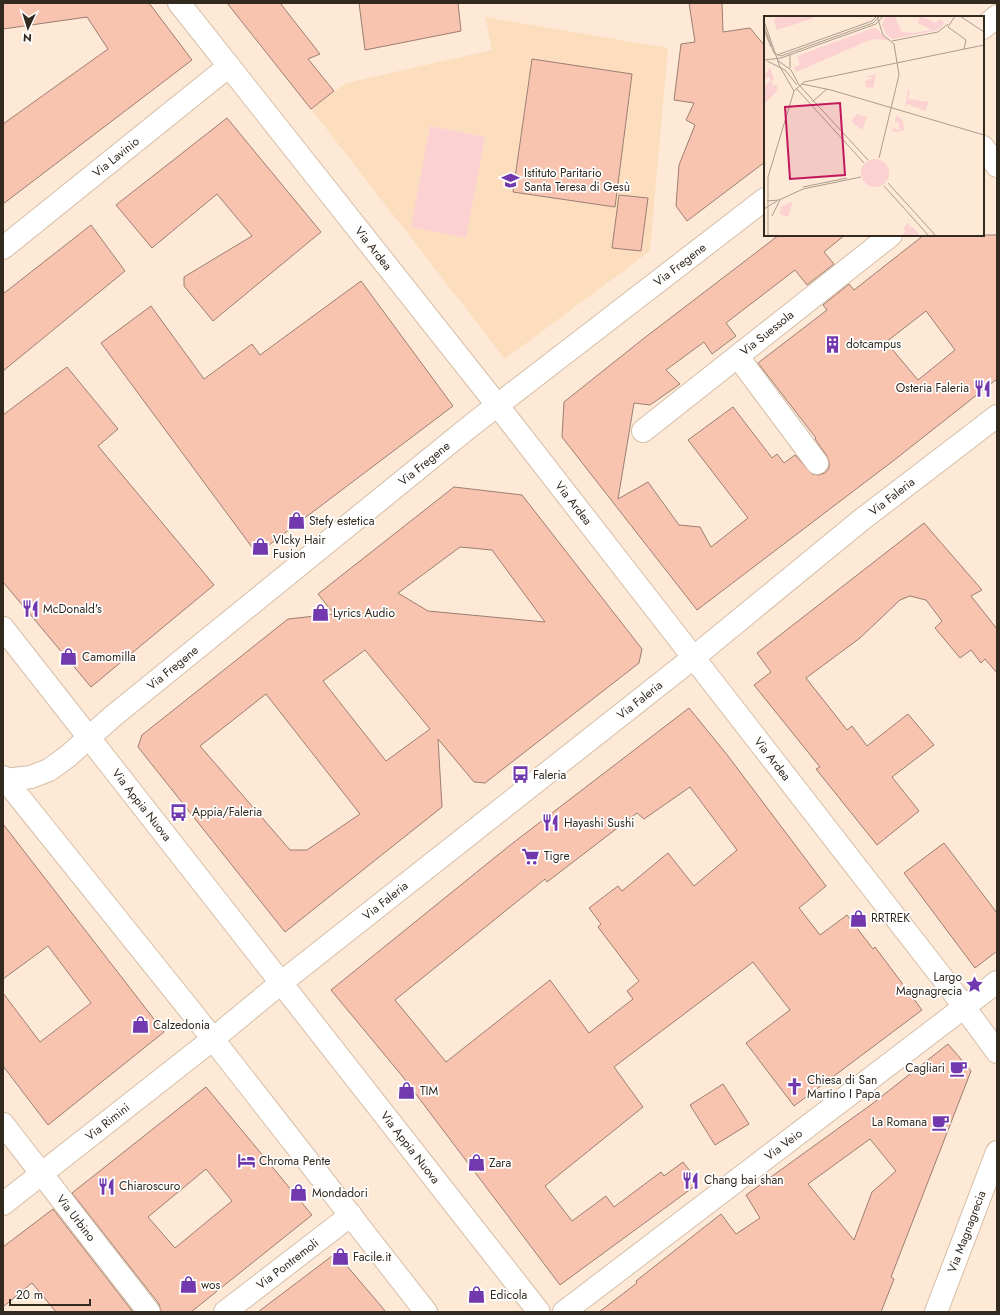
<svg xmlns="http://www.w3.org/2000/svg" width="1000" height="1315" font-family="Jost,sans-serif">
  <rect width="100%" height="100%" fill="#fde9d6"/>
  <!-- built -->
  <path fill="#fcdebf" d="M485,17L668,48L650,251L505,359L311,109L346,83L492,50Z"/>
  <!-- green -->
  <path fill="#fbd1d1" d="M430,126L485,137L466,238L411,227Z"/>
  <!-- building -->
  <path fill="#f8c4af" stroke="#9c7e72" fill-rule="evenodd" d="M3,3H149L192,60L3,204V124L108,49L87,17L3,29Z
    M227,3H280L320,54L308,59L334,91L311,109Z
    M359,3H458L461,31L365,50Z
    M689,3H722L723,32L750,28L765,46V162L687,221L676,206L679,165L695,125L686,120L694,103L674,100L681,44L695,42Z
    M532,59L632,74L615,207L513,192Z
    M227,118L321,232L213,321L184,286V277L252,236L217,194L152,248L116,205Z
    M619,195L648,198L641,251L612,248Z
    M91,225L125,271L3,371V294Z
    M779,235H845L824,252L834,264L807,285L795,270L726,323L736,336L712,354L704,342L666,370L680,384L650,405L634,403L618,499L648,482L679,525L700,527L711,547L748,518L688,440L733,407L772,458L777,454L784,463L795,455L812,474L819,475L825,473L829,468V462L827,456L815,439L816,438L758,363L827,310L823,305L849,284L854,290L924,235H997V379L893,461L697,610L562,437L564,402L643,339ZM926,311L955,350L918,380L886,342Z
    M361,281L453,406L257,554L101,343L151,306L204,379L252,344L260,355Z
    M67,367L118,429L98,446L214,585L91,687L3,582V415Z
    M454,487L522,495L642,649L639,663L485,783L474,782L438,739L442,807L285,932L138,747L142,735L288,619L334,614L318,594ZM460,547L492,550L545,622L428,611L398,593ZM365,650L430,729L386,761L323,681ZM266,694L360,814L307,850H290L200,746Z
    M924,523L982,590L971,596L997,629V673L985,659L981,663L971,650L960,658L935,628L942,621L926,600L910,596L900,600L860,638L806,678L847,730L852,726L867,746L908,714L934,745L892,777L919,811L877,845L816,769L820,767L754,685L771,672L757,653Z
    M689,708L728,756L826,886L799,908L820,935L847,915L873,949L875,947L922,1010L794,1106L746,1043L790,1010L753,962L614,1067L643,1107L545,1186L572,1221L606,1196L614,1207L661,1172L664,1176L683,1162L699,1183L560,1285L403,1077L331,990L509,846ZM690,787L737,850L694,886L668,853L622,891L618,886L589,908L601,924L598,927L639,981L627,991L633,999L589,1033L550,980L446,1062L395,1000L545,879L547,882L637,813L644,819Z
    M3,824L164,1032L48,1125L3,1066V993L40,1042L91,1003L48,946L3,979Z
    M944,843L997,913V951L975,968L904,873Z
    M948,1044L971,1071L891,1277L894,1279L881,1312H599L637,1283L636,1281L721,1214L736,1234L760,1218L746,1195L872,1104ZM870,1139L896,1171L872,1192L854,1240L808,1184Z
    M723,1084L749,1124L715,1145L690,1105Z
    M206,1087L312,1215L191,1312H161L159,1304L72,1193ZM206,1169L232,1201L175,1248L148,1217Z
    M53,1209L133,1312H56L32,1283L3,1307V1247Z
    M336,1253L386,1312H258Z"/>
  <g fill="none" stroke-linecap="round" stroke-linejoin="round">
    <defs>
      <g id="street">
        <path id="s1" d="M179,3L498,406L948,985L997,1052"/>
        <path d="M983,28L997,16"/>
        <path d="M983,147L997,166"/>
        <path id="s2" d="M3,248L229,66"/>
        <path d="M738,357L817,463"/>
        <path id="s3" d="M643,431L891,235"/>
        <path id="s4" d="M5,780L31,777L49,770L67,757L112,717L473,424L765,199"/>
        <path id="s5" d="M3,1124L149,1312"/>
        <path id="s6" d="M3,1204L213,1039"/>
        <path id="s7" d="M225,1312L351,1215"/>
        <path id="s8" d="M564,1312L997,982"/>
      </g>
      <g id="secondary">
        <path id="s9" d="M3,628L539,1312"/>
        <path d="M3,777L194,1015L426,1312"/>
        <path id="s10" d="M213,1039L282,982L693,658L860,521L997,416"/>
      </g>
      <g id="primary">
        <path id="s11" d="M936,1312L997,1152"/>
      </g>
    </defs>
    <!-- street casing -->
    <use href="#street" stroke="#d6bea7" stroke-width="24"/>
    <!-- secondary casing -->
    <use href="#secondary" stroke="#d6bea7" stroke-width="24"/>
    <!-- primary casing -->
    <use href="#primary" stroke="#d6bea7" stroke-width="24"/>
    <!-- street -->
    <use href="#street" stroke="#fff" stroke-width="22"/>
    <!-- secondary -->
    <use href="#secondary" stroke="#fff" stroke-width="22"/>
    <!-- primary -->
    <use href="#primary" stroke="#fff" stroke-width="22"/>
  </g>
  <!-- icons -->
  <defs>
    <symbol id="school-bare" viewBox="-9 -9 18 18"><path d="M0-5L7-2L0 1L-7-2ZM-4 1L0 2.5L4 1V4Q0 6-4 4Z" fill="#7238ae" stroke="#fff" stroke-width="2.5" paint-order="stroke"/></symbol>
    <symbol id="building-bare" viewBox="-9 -9 18 18"><path d="M-4-6H4V6H1V3H-1V6H-4ZM-2.5-4.3h1.7v1.8h-1.7ZM.8-4.3h1.7v1.8H.8ZM-2.5-1h1.7V.8h-1.7ZM.8-1h1.7V.8H.8Z" fill="#7238ae" stroke="#fff" stroke-width="2.5" paint-order="stroke"/></symbol>
    <symbol id="restaurant-bare" viewBox="-9 -9 18 18"><path d="M-5-6h1v4h1v-4h1v4h1v-4h1v5L-1.5 .5V6h-2V.5L-5-1ZM5-6V6H3V1.5H1.5Q1.5-4 5-6Z" fill="#7238ae" stroke="#fff" stroke-width="2.5" paint-order="stroke"/></symbol>
    <symbol id="shop-bare" viewBox="-9 -9 18 18"><path d="M-5-2.5h2.3a2.7 3.5 0 0 1 5.4 0H5L5.5 6h-11ZM-1.5-2.5h3a1.5 2.3 0 0 0-3 0Z" fill="#7238ae" stroke="#fff" stroke-width="2.5" paint-order="stroke"/></symbol>
    <symbol id="bus-bare" viewBox="-9 -9 18 18"><path d="M-5-6H5V4H4V6H2V4H-2V6H-4V4H-5ZM-3.5-4V0h7V-4ZM-3.5 1.2v1.5H-2V1.2ZM2 1.2v1.5H3.5V1.2Z" fill="#7238ae" stroke="#fff" stroke-width="2.5" paint-order="stroke"/></symbol>
    <symbol id="supermarket-bare" viewBox="-9 -9 18 18"><path d="M-6-5.5h2.5l.6 2H6L4.5 2H-2.5L-4.4-4H-6ZM-1.5 3.2a1.3 1.3 0 1 0 .1 0ZM3 3.2a1.3 1.3 0 1 0 .1 0Z" fill="#7238ae" stroke="#fff" stroke-width="2.5" paint-order="stroke"/></symbol>
    <symbol id="sight-bare" viewBox="-9 -9 18 18"><path d="M0-6L1.8-2.2L6-1.7L2.9 1.2L3.7 5.4L0 3.3L-3.7 5.4L-2.9 1.2L-6-1.7L-1.8-2.2Z" fill="#7238ae" stroke="#fff" stroke-width="2.5" paint-order="stroke"/></symbol>
    <symbol id="cafe-bare" viewBox="-9 -9 18 18"><path d="M-5.5-4.5H6V0H3Q3 3.5 0 3.5H-2.5Q-5.5 3.5-5.5 0ZM3-3.2v2h1.7v-2ZM-6 4.5H4V6H-6Z" fill="#7238ae" stroke="#fff" stroke-width="2.5" paint-order="stroke"/></symbol>
    <symbol id="church-bare" viewBox="-9 -9 18 18"><path d="M-1.2-6h2.4v3.5h3.3v2.4h-3.3V6h-2.4V-.1h-3.3v-2.4h3.3Z" fill="#7238ae" stroke="#fff" stroke-width="2.5" paint-order="stroke"/></symbol>
    <symbol id="hotel-bare" viewBox="-9 -9 18 18"><path d="M-6-4.5h1.5V1H6V5H4.5V3h-9V5H-6ZM-4 0a1.8 1.8 0 1 1 3.6 0ZM.5 0V-2.5h3Q6-2.5 6 0Z" fill="#7238ae" stroke="#fff" stroke-width="2.5" paint-order="stroke"/></symbol>
  </defs>
  <g fill-rule="evenodd">
    <use href="#school-bare" x="498" y="168" width="25" height="25"/>
    <use href="#building-bare" x="820" y="332" width="25" height="25"/>
    <use href="#restaurant-bare" x="970" y="376" width="25" height="25"/>
    <use href="#shop-bare" x="284" y="508" width="25" height="25"/>
    <use href="#shop-bare" x="248" y="534" width="25" height="25"/>
    <use href="#restaurant-bare" x="18" y="596" width="25" height="25"/>
    <use href="#shop-bare" x="308" y="600" width="25" height="25"/>
    <use href="#shop-bare" x="56" y="644" width="25" height="25"/>
    <use href="#bus-bare" x="508" y="762" width="25" height="25"/>
    <use href="#bus-bare" x="166" y="800" width="25" height="25"/>
    <use href="#restaurant-bare" x="538" y="810" width="25" height="25"/>
    <use href="#supermarket-bare" x="518" y="844" width="25" height="25"/>
    <use href="#shop-bare" x="846" y="906" width="25" height="25"/>
    <use href="#sight-bare" x="962" y="972" width="25" height="25"/>
    <use href="#shop-bare" x="128" y="1012" width="25" height="25"/>
    <use href="#cafe-bare" x="946" y="1056" width="25" height="25"/>
    <use href="#church-bare" x="782" y="1074" width="25" height="25"/>
    <use href="#shop-bare" x="394" y="1078" width="25" height="25"/>
    <use href="#cafe-bare" x="928" y="1110" width="25" height="25"/>
    <use href="#hotel-bare" x="234" y="1148" width="25" height="25"/>
    <use href="#shop-bare" x="464" y="1150" width="25" height="25"/>
    <use href="#restaurant-bare" x="678" y="1168" width="25" height="25"/>
    <use href="#restaurant-bare" x="94" y="1174" width="25" height="25"/>
    <use href="#shop-bare" x="286" y="1180" width="25" height="25"/>
    <use href="#shop-bare" x="328" y="1244" width="25" height="25"/>
    <use href="#shop-bare" x="176" y="1272" width="25" height="25"/>
    <use href="#shop-bare" x="464" y="1282" width="25" height="25"/>
  </g>
  <g text-anchor="middle" stroke-width="3.5" stroke-linejoin="round" paint-order="stroke">
    <!-- street labels -->
    <g font-size="12" fill="#32291f" stroke="#fff">
      <text dy="4" stroke="none"><textPath href="#s2" startOffset="145">Via Lavinio</textPath></text>
      <text dy="4" stroke="none"><textPath href="#s1" startOffset="313">Via Ardea</textPath></text>
      <text dy="4" stroke="none"><textPath href="#s4" startOffset="854">Via Fregene</textPath></text>
      <text dy="4" stroke="none"><textPath href="#s3" startOffset="158">Via Suessola</textPath></text>
      <text dy="4" stroke="none"><textPath href="#s4" startOffset="530">Via Fregene</textPath></text>
      <text dy="4" stroke="none"><textPath href="#s10" startOffset="869">Via Faleria</textPath></text>
      <text dy="4" stroke="none"><textPath href="#s1" startOffset="637">Via Ardea</textPath></text>
      <text dy="4" stroke="none"><textPath href="#s4" startOffset="206">Via Fregene</textPath></text>
      <text dy="4" stroke="none"><textPath href="#s10" startOffset="545">Via Faleria</textPath></text>
      <text dy="4" stroke="none"><textPath href="#s1" startOffset="961">Via Ardea</textPath></text>
      <text dy="4" stroke="none"><textPath href="#s9" startOffset="225">Via Appia Nuova</textPath></text>
      <text dy="4" stroke="none"><textPath href="#s10" startOffset="221">Via Faleria</textPath></text>
      <text dy="4" stroke="none"><textPath href="#s6" startOffset="133">Via Rimini</textPath></text>
      <text dy="4" stroke="none"><textPath href="#s8" startOffset="276">Via Veio</textPath></text>
      <text dy="4" stroke="none"><textPath href="#s9" startOffset="660">Via Appia Nuova</textPath></text>
      <text dy="4" stroke="none"><textPath href="#s5" startOffset="119">Via Urbino</textPath></text>
      <text dy="4" stroke="none"><textPath href="#s11" startOffset="86">Via Magnagrecia</textPath></text>
      <text dy="4" stroke="none"><textPath href="#s7" startOffset="79">Via Pontremoli</textPath></text>
    </g>
    <!-- poi labels -->
    <g font-size="12" fill="#32291f" stroke="#fff" text-anchor="start">
      <text x="524" y="177">Istituto Paritario<tspan x="524" dy="14">Santa Teresa di Gesù</tspan></text>
      <text x="846" y="348">dotcampus</text>
      <text x="969" y="392" text-anchor="end">Osteria Faleria</text>
      <text x="309" y="525">Stefy estetica</text>
      <text x="273" y="544">VIcky Hair<tspan x="273" dy="14">Fusion</tspan></text>
      <text x="43" y="613">McDonald's</text>
      <text x="333" y="617">Lyrics Audio</text>
      <text x="82" y="661">Camomilla</text>
      <text x="533" y="779">Faleria</text>
      <text x="192" y="816">Appia/Faleria</text>
      <text x="564" y="827">Hayashi Sushi</text>
      <text x="544" y="860">Tigre</text>
      <text x="871" y="922">RRTREK</text>
      <text x="962" y="981" text-anchor="end">Largo<tspan x="962" dy="14">Magnagrecia</tspan></text>
      <text x="153" y="1029">Calzedonia</text>
      <text x="945" y="1072" text-anchor="end">Cagliari</text>
      <text x="807" y="1084">Chiesa di San<tspan x="807" dy="14">Martino I Papa</tspan></text>
      <text x="420" y="1095">TIM</text>
      <text x="927" y="1126" text-anchor="end">La Romana</text>
      <text x="259" y="1165">Chroma Pente</text>
      <text x="489" y="1167">Zara</text>
      <text x="704" y="1184">Chang bai shan</text>
      <text x="119" y="1190">Chiaroscuro</text>
      <text x="312" y="1197">Mondadori</text>
      <text x="353" y="1261">Facile.it</text>
      <text x="201" y="1289">wos</text>
      <text x="490" y="1299">Edicola</text>
    </g>
  </g>
  <!-- overview -->
  <g transform="translate(764 16)">
    <rect width="220" height="220" fill="#fde9d6"/>
    <path d="M14,0H49L47,3L13,14L10,4ZM122,0L131,1L138,16L150,17L177,12L186,0L175,14L129,23L123,20L118,9ZM156,0L172,7L175,3L180,6L177,11L168,14L154,7ZM109,12H112L124,24L108,23L32,56L30,51L36,49L33,40ZM6,52L10,63L7,66L9,69H13L14,74L0,88V69L7,65L5,61L0,63V59ZM112,58L109,72L102,71L101,65L110,61H100ZM144,74H146L144,83L165,86L161,95L143,88L141,90ZM93,98L103,101L98,114L87,105ZM132,99L139,105L140,114L133,116L128,115L129,112L135,114V107L131,106ZM97 157a14 14 0 1 1 28 0a14 14 0 1 1-28 0ZM29,185L24,201L16,198L17,191ZM144,207L146,210L143,214L147,210L155,218L153,220H137L142,215L139,212Z" fill="#fbd1d1"/>
    <path fill="none" stroke="#ac9c8d" stroke-width="1" d="M113,0L119,19L130,28L135,59L115,142M196,0L220,16M0,5L16,51L30,75M0,10L10,37L17,40L109,7L116,0M184,11L202,24L200,33M184,11L191,0M0,14L7,31M128,25L174,16L184,8M13,39L108,5L112,1M0,44L17,42L112,8L119,0M13,44L27,54L35,69L104,144M3,45L21,54L33,69M26,52V39M38,68L67,74L220,119M32,72L100,147M30,75L40,66L220,29M48,86L63,73M124,167L172,220M120,170L165,220M39,171L83,162M3,185L15,184L39,173L97,161M0,193L13,185M8,200L16,184M4,220V161L30,75"/>
    <path fill="#c2185b" fill-opacity="0.15" stroke="#c2185b" stroke-width="2" d="M76,87L81,159L26,163L21,91Z"/>
    <rect width="220" height="220" fill="none" stroke="#32291f" stroke-width="2"/>
  </g>
  <!-- border -->
  <rect width="1000" height="1315" fill="none" stroke="#32291f" stroke-width="8"/>
  <!-- north arrow -->
  <g transform="translate(28 28) rotate(184)" stroke="#ffffff" stroke-width="3" paint-order="stroke">
  <path d="M0-3L7 15L0 10L-7 15Z" fill="#32291f"/>
  <text y="-6" font-size="11" font-weight="bold" text-anchor="middle" fill="#32291f">N</text>
  </g>
  <!-- scale -->
  <path d="M10 1299v6h80v-6" fill="none" stroke="#32291f" stroke-width="2"/>
  <text x="16" y="1299" font-size="12" fill="#32291f" stroke="#ffffff" stroke-width="3" paint-order="stroke">20 m</text>
</svg>
